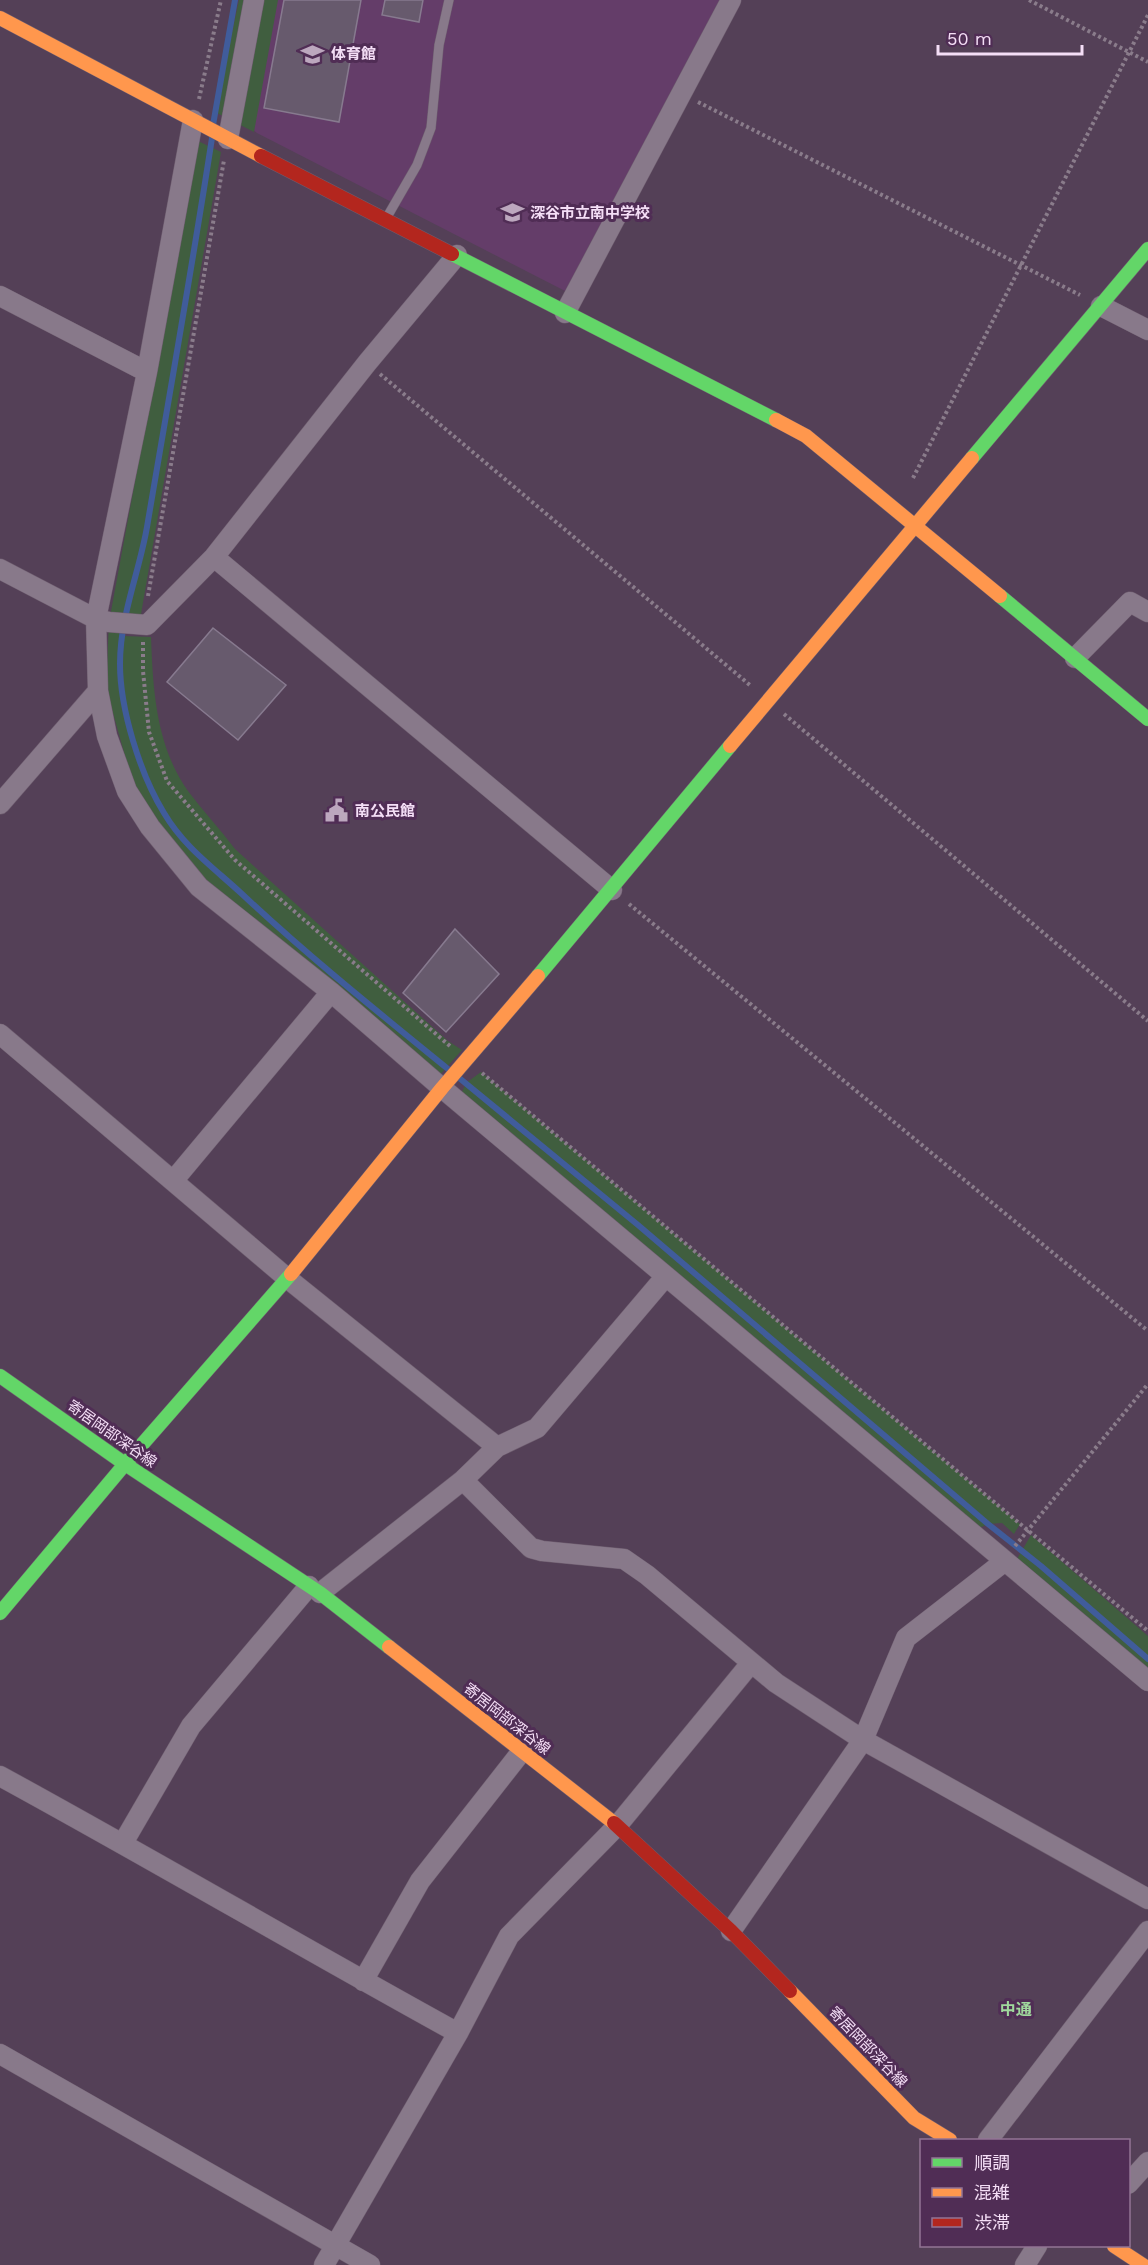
<svg xmlns="http://www.w3.org/2000/svg" width="1148" height="2265" font-family="'Work Sans','Noto Sans JP',sans-serif">
  <rect width="100%" height="100%" fill="#544057"/>
  <!-- built -->
  <path fill="#643d69" d="M266,0H723L569,293L257,133L243,121Z"/>
  <!-- green -->
  <path fill="#405e3f" fill-rule="evenodd" d="M239,0H278L254,132L215,112Z
    M198,141L221,152L140,620L123,619V636L151,637C153,690 156,746 188,791C203,811 220,829 235,849L448,1041L462,1050L438,1077L203,882L156,824L134,788L106,688L109,622Z
    M481,1072L1020,1524L1014,1534L1002,1523L988,1524L977,1529L461,1094L466,1083ZM505,1115L701,1280L505,1116Z
    M1031,1535L1148,1636V1671L1017,1559Z"/>
  <g fill="none" stroke-linecap="round" stroke-linejoin="round">
    <!-- stream -->
    <path stroke="#405c9b" stroke-width="6" d="M213,125L235,0
      M212,138C192,268 169,397 147,527C139,573 120,616 120,664C120,709 140,774 164,813C184,847 214,868 242,894C308,956 378,1012 448,1069
      M458,1077L638,1225L988,1524L1041,1566L1148,1659"/>
  </g>
  <!-- building -->
  <path fill="#675a6d" stroke="#877a8f" stroke-width="1.5" d="M284,0H361L339,122L264,108Z
    M385,0H423L419,22L382,15Z
    M213,628L286,685L238,740L167,682Z
    M455,929L499,974L446,1032L403,993Z"/>
  <g fill="none" stroke-linecap="round" stroke-linejoin="round">
    <defs>
      <path id="lane" d="M387,217L417,165L431,128L439,45L449,0"/>
      <path id="street" d="M193,120L147,372L96,619L98,691L107,736L127,791L150,827L199,887L331,992L442,1088L1148,1681
        M228,139L254,0
        M0,296L147,372
        M1101,306L1148,330
        M565,313L731,0
        M214,557L612,890
        M0,569L96,619L109,622L147,625L214,557L367,363L457,255
        M1075,658L1130,602L1148,612
        M0,804L98,691
        M0,1034L287,1278L497,1447
        M173,1181L331,992
        M463,1480L531,1548L542,1551L624,1559L647,1575L776,1683L863,1740L1148,1899
        M320,1593L463,1480L497,1447L537,1428L666,1276
        M0,1776C154,1860 305,1949 458,2033
        M123,1843L191,1726L309,1586
        M731,1931L863,1740L906,1638L1005,1561
        M363,1981L420,1881L522,1751
        M0,2054L370,2265
        M988,2140L1148,1931
        M1128,2184L1148,2162
        M324,2265L458,2033L509,1936L617,1826L751,1663
        M1025,2265L1037,2246"/>
      <path id="fast" d="M452,254L776,420
        M972,458L1148,249
        M1000,596L1148,719
        M538,976L730,746
        M0,1376L125,1464L320,1593L389,1647
        M0,1613L125,1464L291,1274"/>
      <path id="slow" d="M0,18L261,156
        M776,420L806,436L1000,596
        M730,746L972,458
        M291,1274L442,1088L538,976
        M389,1647L614,1823
        M790,1991L914,2118L950,2140
        M1114,2246L1143,2265"/>
      <path id="jam" d="M261,156L452,254
        M614,1823L731,1931L790,1991"/>
    </defs>
    <!-- lane casing -->
    <use href="#lane" stroke="#6e5d6f" stroke-width="10"/>
    <!-- street casing -->
    <use href="#street" stroke="#6e5d6f" stroke-width="21"/>
    <!-- fast casing -->
    <use href="#fast" stroke="#6e5d6f" stroke-width="15"/>
    <!-- slow casing -->
    <use href="#slow" stroke="#6e5d6f" stroke-width="15"/>
    <!-- jam casing -->
    <use href="#jam" stroke="#6e5d6f" stroke-width="15"/>
    <!-- path -->
    <path stroke="#8a7c8b" stroke-width="4" stroke-dasharray="3 3" stroke-linecap="butt" d="M1029,0L1148,62
      M199,99L221,0
      M698,102L1080,295
      M380,374L751,686
      M913,478L1148,15
      M148,596L224,160
      M143,642V671L149,732L167,781L235,860L451,1047
      M784,714L1148,1021
      M629,904L1148,1331
      M482,1073L1148,1631
      M1015,1546L1148,1384"/>
    <!-- lane -->
    <use href="#lane" stroke="#88798a" stroke-width="9"/>
    <!-- street -->
    <use href="#street" stroke="#88798a" stroke-width="20"/>
    <!-- fast -->
    <use href="#fast" stroke="#63d668" stroke-width="14"/>
    <!-- slow -->
    <use href="#slow" stroke="#ff974d" stroke-width="14"/>
    <!-- jam -->
    <use href="#jam" stroke="#b3261e" stroke-width="14"/>
  </g>
  <!-- icons -->
  <defs>
    <symbol id="school-bare" viewBox="-9 -9 18 18"><path d="M0-5L7-2L0 1L-7-2ZM-4 1L0 2.5L4 1V4Q0 6-4 4Z" fill="#bca7be" stroke="#502d55" stroke-width="2.5" paint-order="stroke"/></symbol>
    <symbol id="civic-bare" viewBox="-9 -9 18 18"><path d="M-.6-6.5H3V-4.5H.6V-3L4-1V1h2V6H-6V1h2V-1L-.6-3ZM-1.2 2.5V6h2.4V2.5Z" fill="#bca7be" stroke="#502d55" stroke-width="2.5" paint-order="stroke"/></symbol>
  </defs>
  <g fill-rule="evenodd">
    <use href="#school-bare" x="296" y="38" width="33" height="33"/>
    <use href="#school-bare" x="496" y="196" width="33" height="33"/>
    <use href="#civic-bare" x="320" y="794" width="33" height="33"/>
  </g>
  <g text-anchor="middle" stroke-width="6" stroke-linejoin="round" paint-order="stroke">
    <!-- poi labels -->
    <g font-size="15" font-weight="bold" fill="#f4def6" stroke="#502d55" text-anchor="start">
      <text x="331" y="59">体育館</text>
      <text x="530" y="218">深谷市立南中学校</text>
      <text x="355" y="816">南公民館</text>
    </g>
    <!-- street labels -->
    <g font-size="15" fill="#f4def6" stroke="#502d55">
      <text transform="translate(112 1434) rotate(35)" y="5">寄居岡部深谷線</text>
      <text transform="translate(507 1719) rotate(38)" y="5">寄居岡部深谷線</text>
      <text transform="translate(868 2047) rotate(46)" y="5">寄居岡部深谷線</text>
    </g>
    <!-- neighbourhood labels -->
    <g font-size="16" font-weight="bold" fill="#a0d89d" stroke="#502d55">
      <text x="1016" y="2015">中通</text>
    </g>
  </g>
  <!-- legend -->
  <rect x="920" y="2139" width="210" height="108" fill="#502d55" stroke="#927495" stroke-width="1.5"/>
  <rect x="932" y="2158" width="30" height="9" fill="#63d668" stroke="#927495" stroke-width="1.5"/>
  <text x="974" y="2169" font-size="18" fill="#f4def6">順調</text>
  <rect x="932" y="2188" width="30" height="9" fill="#ff974d" stroke="#927495" stroke-width="1.5"/>
  <text x="974" y="2199" font-size="18" fill="#f4def6">混雑</text>
  <rect x="932" y="2218" width="30" height="9" fill="#b3261e" stroke="#927495" stroke-width="1.5"/>
  <text x="974" y="2229" font-size="18" fill="#f4def6">渋滞</text>
  <!-- scale -->
  <path d="M938 45v9h144v-9" fill="none" stroke="#f4def6" stroke-width="3"/>
  <text x="947" y="45" font-size="18" fill="#f4def6" stroke="#502d55" stroke-width="4.5" paint-order="stroke">50 m</text>
</svg>
